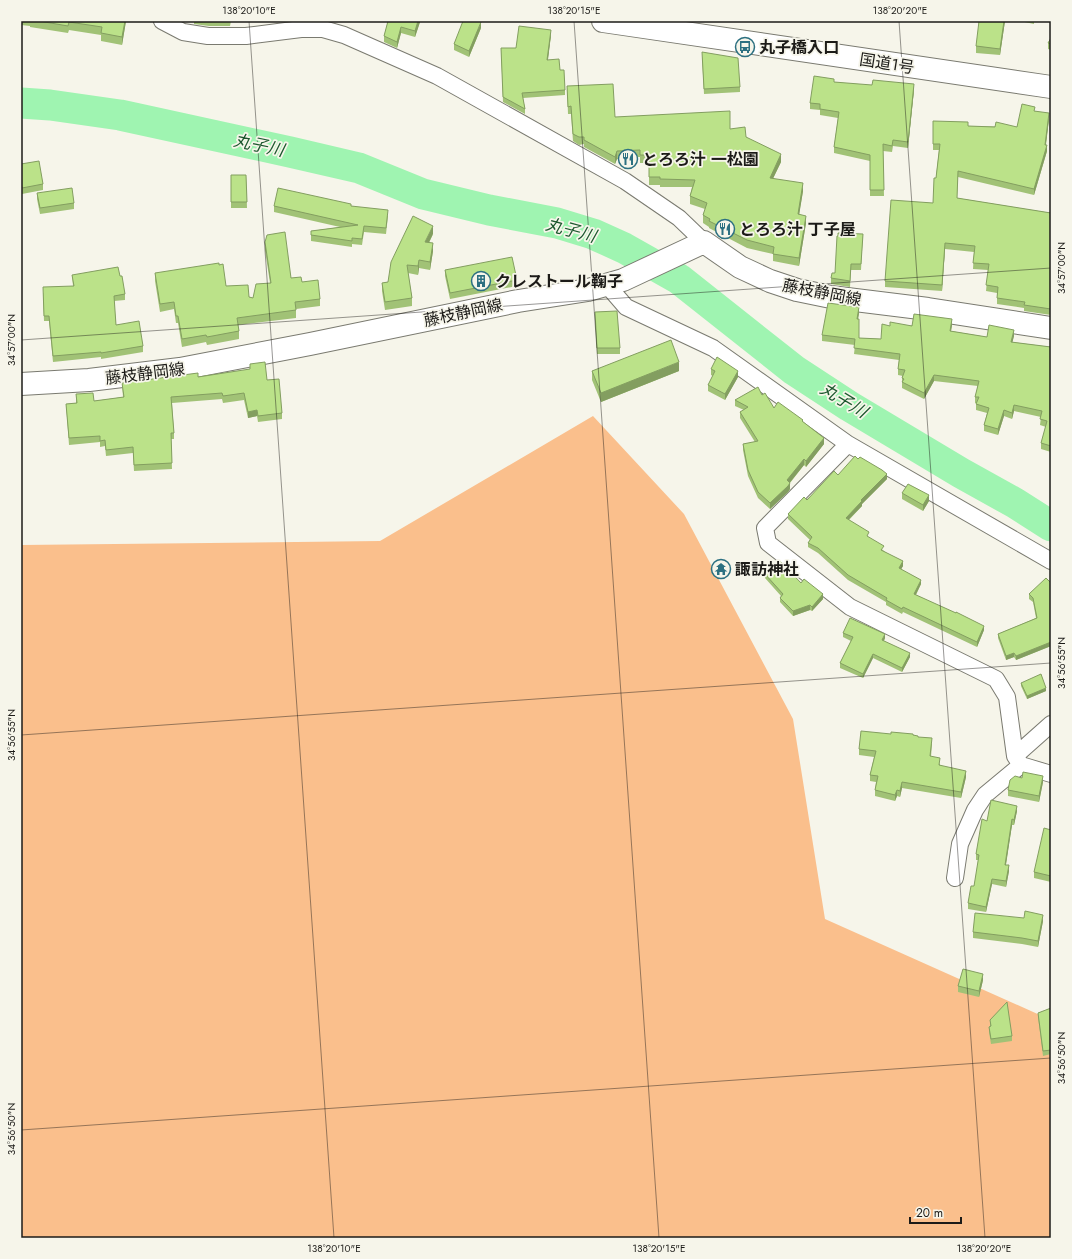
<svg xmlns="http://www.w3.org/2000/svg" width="1072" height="1259" font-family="Jost,'Noto Sans JP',sans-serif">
  <rect width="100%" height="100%" fill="#f6f5ea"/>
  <!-- green -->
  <path fill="#fabf8c" d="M593,416L684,514L793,719L825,919L1051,1020V1238H21V545L380,541Z"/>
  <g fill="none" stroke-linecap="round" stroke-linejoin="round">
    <!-- river -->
    <path stroke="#9ff4b1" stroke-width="31" d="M21,103L50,105L120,115L290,152L359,168L423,194L489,210L557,223L593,234L624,248L679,279L794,370L849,406L961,473L1015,503L1051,526"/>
    <defs>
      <path id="minor" d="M162,21L183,32L208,36H246L301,29H323L344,35L437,76L625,181L679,218L704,242
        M607,285L626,307L713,348L848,444L1051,561
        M848,444L765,528L768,543L850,607L996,679L1007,697L1015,756L1021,765L1051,774
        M1015,756L1051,724
        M955,878L960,844L975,810L985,795L1021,765"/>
      <path id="secondary" d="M21,384L89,380L180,369L310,344L518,301L588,290L623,280L704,242L740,267L770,281L797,290L831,297L928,309L1051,328"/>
      <path id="trunk" d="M603,21L1051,87"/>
    </defs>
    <!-- minor casing -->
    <use href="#minor" stroke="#7a7a70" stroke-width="18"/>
    <!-- secondary casing -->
    <use href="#secondary" stroke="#7a7a70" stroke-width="24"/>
    <!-- trunk casing -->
    <use href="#trunk" stroke="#7a7a70" stroke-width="24"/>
    <!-- minor -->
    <use href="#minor" stroke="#fff" stroke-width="16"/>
    <!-- secondary -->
    <use href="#secondary" stroke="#fff" stroke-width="22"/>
    <!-- trunk -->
    <use href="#trunk" stroke="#fff" stroke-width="22"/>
  </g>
  <!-- wall -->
  <path fill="#a1c276" d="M21,21H126L122,45L101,41V35L69,30L68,33L30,27V26L21,25Z
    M194,21H231L230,26H209L194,24Z
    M388,21H420V22L415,37L401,33L397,48L384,42V36Z
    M1005,21L1000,55L976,53V46Z
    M1020,21H1034V24Z
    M481,28L469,57L454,50V44Z
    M551,35L548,60L560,70L565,90V95L523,98L525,109V114L503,102L501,48H516Z
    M1051,38V50L1048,49V43Z
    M702,57L740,87V92L704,94Z
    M834,82L914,90L908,148L893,146L892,152L883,151L884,196H870V161L834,153V147L838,118L820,115V110L810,109V103Z
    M567,86L615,117L730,129L746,137L781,162L773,178L803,191L799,214L806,223L799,266L773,261V254L747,248L709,228V227L703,223V215L705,209L690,204V196L692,187H660V185H649V163H640V157L617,159L615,164L584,147V144L579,145L573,141L571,114H568Z
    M1035,111L1049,119L1046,145L1047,151L1034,195L958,177L957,198L1051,213V315L1024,311V308L997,304V293L986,291L988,270L973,269L974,252L945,249L942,291L885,287V281L933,203L939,150H933V121L968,126L1017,127Z
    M21,164L43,184V190L22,194L21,188Z
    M231,175H246L247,208H231Z
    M37,193L74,203V209L40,214L37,199Z
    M274,206H351L388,216L386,234L364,232L362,245L352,244V247L311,241V231L340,227L274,212Z
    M433,234L429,243L433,251L430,270L419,268L418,275L408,273L412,298V306L385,310L382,291V283L388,282Z
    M863,234L861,270H851L850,287L831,284V278Z
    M265,242L291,278L302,282L320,299V306L296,309V318L238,325L239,331V339L207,345L206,342L182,347L178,323H176L174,309L160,312L155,281V273L226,286L249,297L253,298L270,283L265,250Z
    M445,270L517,280V286L450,299L445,276Z
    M72,275L120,276L125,294V300L114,301L116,325L143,346V352L101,359V357L53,362L49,321H44L43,293L73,286Z
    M595,312L620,348V354H597Z
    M859,313L858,319L859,338L881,339L890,326L952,325L951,331L987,337L1014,336L1012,342L1051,347V452L1041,449V443L1046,427L1040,425L1041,417L1014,411L1012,419L1004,416L998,435L984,431V425L987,413L976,410V403H975V397L978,386L934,381L924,399L902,388V378L903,376L898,375V369L899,360L854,354L855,345L822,341V335Z
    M250,364L267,380L282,413V419L258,422L257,416L248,418L244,400L223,403L222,399L172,403L174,433V439H171L172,469L134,471L133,453L106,456L105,446L100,447V442L69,445L66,404L76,403V394L94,401L123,397L122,383L198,377L250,370Z
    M711,369L738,377L725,400L708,391V385L713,376L711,375Z
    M592,371H679L601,402L592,380Z
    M762,395L774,408L803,422L824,444L806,467L804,465L790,483V489L788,492L770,509L758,498L748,476L743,450V444L755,442L740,418V412L744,410L735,406V400Z
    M858,459L887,479L862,504V506L849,520L884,551L903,566L901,569L921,584L916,595L984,630L977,647L903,612L902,614L886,605V602L848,580L818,553L808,547V543L810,540L788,519V514Z
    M902,493L929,501L923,511L902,499Z
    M765,574L801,583L823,599L812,611L810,610L793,616L780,602V598L781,596L765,578Z
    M1051,583V646L1016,660L1014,657L1006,660L998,638V634L1036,618L1033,602L1029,599V594Z
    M843,633L885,638L884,641L910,657L902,672L873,658L863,678L840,668V663L851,641L843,637Z
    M1021,683L1046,691L1027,699L1021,686Z
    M891,734L913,735L932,744L931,757L940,764V765L966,777L961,798L902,788L900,797L897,796L895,801L875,796V790L876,782L870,781V775L874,757L859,755V749Z
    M1043,782L1039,802L1008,796V790Z
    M1017,811L1014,825H1012L1006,865L1009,871L1006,887L992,884L986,912L968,909V903L974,886L979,860H976V854L987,821Z
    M1051,830V882L1034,878V872Z
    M1043,921L1038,947L1022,944L973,938V932Z
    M983,980L979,997L958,992V986Z
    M1051,1008V1054L1043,1056L1038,1017V1013Z
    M990,1020L1012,1036V1041L991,1044L989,1032V1027L990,1026Z"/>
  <!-- shaded-wall -->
  <path fill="#839e60" d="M125,21H126L122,45V37Z
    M418,21H420V22L415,37V31Z
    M1004,21H1005L1000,55V49Z
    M481,22V28L469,57V51Z
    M401,27V33L397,48V42Z
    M551,30V35L547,66V60Z
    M914,84V90L908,148V142Z
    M1049,113V119L1045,151V145Z
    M1047,145V151L1034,195V189Z
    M617,151V159L615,164V157Z
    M781,154V162L770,185V178Z
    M803,183V191L798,222V214Z
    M806,216V223L799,266V258Z
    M433,226V234L425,250V242Z
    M433,243V251L430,270V262Z
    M945,243V249L942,291V285Z
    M419,260V268L418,275V266Z
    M859,307V313L857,325V319Z
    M952,319V325L950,337V331Z
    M1014,330V336L1011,348V342Z
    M679,362V371L601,402V393Z
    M738,371V377L725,400V394Z
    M934,375V381L924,399V393Z
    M1014,405V411L1012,419V413Z
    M257,410V416L248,418V412Z
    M1004,410V416L998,435V429Z
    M824,438V444L806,467V461Z
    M804,459V465L787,486V480Z
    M887,474V479L862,504V506L846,522V518L861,500Z
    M790,483V489L788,492L770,509V503Z
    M929,495V501L923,511V505Z
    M903,561V566L899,573V568Z
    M921,580V584L914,598V594Z
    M823,594V599L812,611V607Z
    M810,605V610L793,616V611Z
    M984,626V630L977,647V642Z
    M885,634V638L882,644V640Z
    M1051,642V646L1016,660V656Z
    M910,653V657L902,672V668Z
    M1014,653V657L1006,660V656Z
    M873,654V658L863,678V674Z
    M1046,688V691L1027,699V696Z
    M966,771V777L961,798V792Z
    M1043,776V782L1039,802V796Z
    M902,782V788L900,797V791Z
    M897,790V796L895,801V795Z
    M1017,806V811L1014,825V820Z
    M1012,819V825L1005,870V865Z
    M1009,865V871L1006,887V881Z
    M992,879V884L986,912V907Z
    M1043,915V921L1038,947V941Z
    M983,974V980L979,997V991Z"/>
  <!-- building -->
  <path fill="#bbe289" stroke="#839e60" d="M39,21H125L122,37L101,33L102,27L69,22L68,26Z
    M388,21H418L415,31L401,27L397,42L384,36Z
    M463,21H479L481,22L469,51L454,44Z
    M979,21H1004L1000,49L976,46Z
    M519,26L551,30L547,60L559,59L560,70H564L565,90L522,93L525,109L503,97L501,48H516Z
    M1051,38V44L1048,43Z
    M702,52L738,58L740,87L704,89Z
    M814,76L834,79V82L872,85L873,80L914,84L908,142L893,140L892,146L883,144L884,190H870V155L834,147L839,112L820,109V104L810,103Z
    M613,84L615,117L730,111V129L745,127L746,137L781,154L770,178L803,183L798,214L806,216L799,258L773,254L774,247L747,240L709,221L710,219L703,215L707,203L690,196L695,180L660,179V177H649V155H640V150L617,151L615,157L584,140V137H579L573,134L571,106L568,107L567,86Z
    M1022,104L1035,107L1034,111L1049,113L1045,145H1047L1034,189L958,171L957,198L1051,213V309L1024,305L1025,302L997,298L998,287L986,285L989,264L973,263L975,246L945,243L942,285L885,281L891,200L933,203L934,178H936L940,144H933V121L968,122V126L995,127L996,122L1017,127Z
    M39,161L43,184L22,188L21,182V164Z
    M231,175H246L247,202H231Z
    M72,188L74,203L40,208L37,193Z
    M278,188L351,204V206L388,210L386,228L364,226L362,239L352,238V241L311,235V231L358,225L274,206Z
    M413,216L433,226L425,242L433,243L430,262L419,260L418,266L407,265L412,298L385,302L382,283L388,282L391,262Z
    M285,232L291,278L301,277L302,282L318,280L320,299L295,302L296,310L237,318L239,331L207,337L206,335L182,339L178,316H176L174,302L160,304L155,273L219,263V265L223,264L226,286L248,285L249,297L253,298L256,284L271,283L265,242L267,235Z
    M838,233L863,234L861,264H851L850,281L831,278L832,273H835L837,236H838Z
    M512,257L517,280L450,293L445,270Z
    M118,267L120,276H122L125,294L114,296L116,325L139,321L143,346L101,353V352L53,356L49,316H44L43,287L74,286L72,275Z
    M828,303L859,307L857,319H859V338L881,339L882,324L890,326V322L912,326L914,314L952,319L950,331L987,337L989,325L1014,330L1011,342L1051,347V446L1041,443L1047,421L1040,419L1042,411L1014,405L1012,413L1004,410L998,429L984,425L989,408L976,404L979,397H975L979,381L934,375L924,393L902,382L904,379L902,378L905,370L898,369L900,354L854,348L855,339L822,335Z
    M617,311L620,348H597L595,312Z
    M671,340L679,362L601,393L592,371Z
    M717,357L738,371L725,394L708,385L715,371L711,369Z
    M265,362L267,380L279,379L282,413L258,416L257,410L248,412L244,393L223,396L222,393L171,397L174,433H171L172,463L134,465L133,447L106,450L105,440L100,441V436L69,438L66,404L77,403L76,394L93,393L94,401L124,397L122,383L198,373V377L250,369V364Z
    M758,387L762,395L765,393L774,408L778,402L803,420L802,421L824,438L806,461L804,459L787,480L790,483L788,486L770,503L758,492L748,470L743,444L758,441L740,412L748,407L735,400Z
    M855,456L858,459L860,457L882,470L887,474L861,500L862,501L846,518L869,532L867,536L884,546L881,550L903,561L899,568L921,580L914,594L956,613V612L984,626L977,642L903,607L902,609L886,600L887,598L848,575L818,548L808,543L812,537L788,514L804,497L807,500L834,471L838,475Z
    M908,484L929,495L923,505L902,493Z
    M779,560L801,583L804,579L823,594L812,607L810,605L793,611L780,598L783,594L765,574Z
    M1046,578L1051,583V642L1016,656L1014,653L1006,656L998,634L1037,618L1033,598L1029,594Z
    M850,618L885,634L882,640L910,653L902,668L873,654L863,674L840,663L853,637L843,633Z
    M1041,674L1046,688L1027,696L1021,683Z
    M861,731L891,734V732L913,734V735L918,736V737L932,738L930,756L940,758L939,765L966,771L961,792L902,782L900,791L897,790L895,795L875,790L878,776L870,775L876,751L859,749Z
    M1023,772L1043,776L1039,796L1008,790L1010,780L1015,776L1022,778Z
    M991,800L1017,806L1014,820L1012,819L1005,865H1009L1006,881L992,879L986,907L968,903L971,886H974L979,855L976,854L982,819L987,821Z
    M1044,828L1051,830V876L1034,872Z
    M1025,911L1043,915L1038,941L1022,938L973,932L975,913L1024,918Z
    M963,969L983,974L979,991L958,986Z
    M1007,1002L1012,1036L991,1039L989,1027L991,1026L990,1020Z
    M1051,1008V1050L1043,1051L1038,1013Z"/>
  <!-- ticks -->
  <path fill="none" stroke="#1c1b18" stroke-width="1" stroke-opacity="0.45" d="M249,21L334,1238M574,21L659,1238M899,21L985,1238M21,340L1051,268M21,735L1051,663M21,1130L1051,1058"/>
  <!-- icons -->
  <defs>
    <symbol id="bus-ring" viewBox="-11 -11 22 22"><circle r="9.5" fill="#f6f5ea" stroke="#2c7081" stroke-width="1.5"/><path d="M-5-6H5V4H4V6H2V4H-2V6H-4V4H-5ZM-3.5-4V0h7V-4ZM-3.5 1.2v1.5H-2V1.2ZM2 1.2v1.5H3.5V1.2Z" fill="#2c7081"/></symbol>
    <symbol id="restaurant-ring" viewBox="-11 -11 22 22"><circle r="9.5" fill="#f6f5ea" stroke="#2c7081" stroke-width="1.5"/><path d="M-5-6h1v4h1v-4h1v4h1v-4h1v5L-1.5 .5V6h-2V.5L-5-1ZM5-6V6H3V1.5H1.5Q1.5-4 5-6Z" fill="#2c7081"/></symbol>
    <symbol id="building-ring" viewBox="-11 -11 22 22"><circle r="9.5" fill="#f6f5ea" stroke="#2c7081" stroke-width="1.5"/><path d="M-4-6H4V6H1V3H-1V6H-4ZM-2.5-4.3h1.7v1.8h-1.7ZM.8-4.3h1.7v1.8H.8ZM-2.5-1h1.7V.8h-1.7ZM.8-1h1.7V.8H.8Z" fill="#2c7081"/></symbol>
    <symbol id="temple-ring" viewBox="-11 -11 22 22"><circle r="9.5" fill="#f6f5ea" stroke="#2c7081" stroke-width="1.5"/><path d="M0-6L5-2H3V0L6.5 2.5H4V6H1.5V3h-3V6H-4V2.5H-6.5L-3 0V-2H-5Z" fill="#2c7081"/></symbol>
  </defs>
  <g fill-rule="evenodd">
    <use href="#bus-ring" x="734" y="36" width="22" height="22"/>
    <use href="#restaurant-ring" x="617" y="148" width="22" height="22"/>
    <use href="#restaurant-ring" x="714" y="218" width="22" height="22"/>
    <use href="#building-ring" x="470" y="270" width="22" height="22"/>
    <use href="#temple-ring" x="710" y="558" width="22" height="22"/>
  </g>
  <g text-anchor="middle" stroke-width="3.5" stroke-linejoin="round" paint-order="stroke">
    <!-- poi labels -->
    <g font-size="16" font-weight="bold" fill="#1c1b18" stroke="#f6f5ea" text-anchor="start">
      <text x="759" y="53">丸子橋入口</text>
      <text x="642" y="165">とろろ汁 一松園</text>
      <text x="739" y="235">とろろ汁 丁子屋</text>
      <text x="495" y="287">クレストール鞠子</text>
      <text x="735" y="575">諏訪神社</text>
    </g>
    <!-- street labels -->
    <g font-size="16" fill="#1c1b18" stroke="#f6f5ea">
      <text transform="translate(887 63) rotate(9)" y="6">国道1号</text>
      <text transform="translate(822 292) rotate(11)" y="6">藤枝静岡線</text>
      <text transform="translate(463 312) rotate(-12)" y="6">藤枝静岡線</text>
      <text transform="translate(145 373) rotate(-7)" y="6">藤枝静岡線</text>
    </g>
    <!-- water labels -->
    <g font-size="17" font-style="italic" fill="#1c572e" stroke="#f6f5ea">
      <text transform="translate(259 145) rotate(12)" y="6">丸子川</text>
      <text transform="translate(571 230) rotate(15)" y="6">丸子川</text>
      <text transform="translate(844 400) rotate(31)" y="6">丸子川</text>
    </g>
  </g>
  <!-- border -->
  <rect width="1072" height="1259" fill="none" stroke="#f6f5ea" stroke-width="44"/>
  <!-- scale -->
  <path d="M910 1217v6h51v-6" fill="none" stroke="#1c1b18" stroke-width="2"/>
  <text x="916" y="1217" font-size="12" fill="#1c1b18" stroke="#f6f5ea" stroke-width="3" paint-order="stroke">20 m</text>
  <rect x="22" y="22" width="1028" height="1215" fill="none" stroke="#1c1b18" stroke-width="1.5"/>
  <g font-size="10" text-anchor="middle" fill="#1c1b18">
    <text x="249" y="14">138°20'10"E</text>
    <text x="574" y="14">138°20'15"E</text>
    <text x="900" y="14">138°20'20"E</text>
    <text transform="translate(1061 268) rotate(-90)" y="4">34°57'00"N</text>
    <text transform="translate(11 340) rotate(-90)" y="4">34°57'00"N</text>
    <text transform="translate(1061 663) rotate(-90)" y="4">34°56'55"N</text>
    <text transform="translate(11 735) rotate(-90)" y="4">34°56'55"N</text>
    <text transform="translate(1061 1058) rotate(-90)" y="4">34°56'50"N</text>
    <text transform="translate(11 1129) rotate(-90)" y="4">34°56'50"N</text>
    <text x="334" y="1252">138°20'10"E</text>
    <text x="659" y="1252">138°20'15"E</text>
    <text x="984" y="1252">138°20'20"E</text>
  </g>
</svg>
